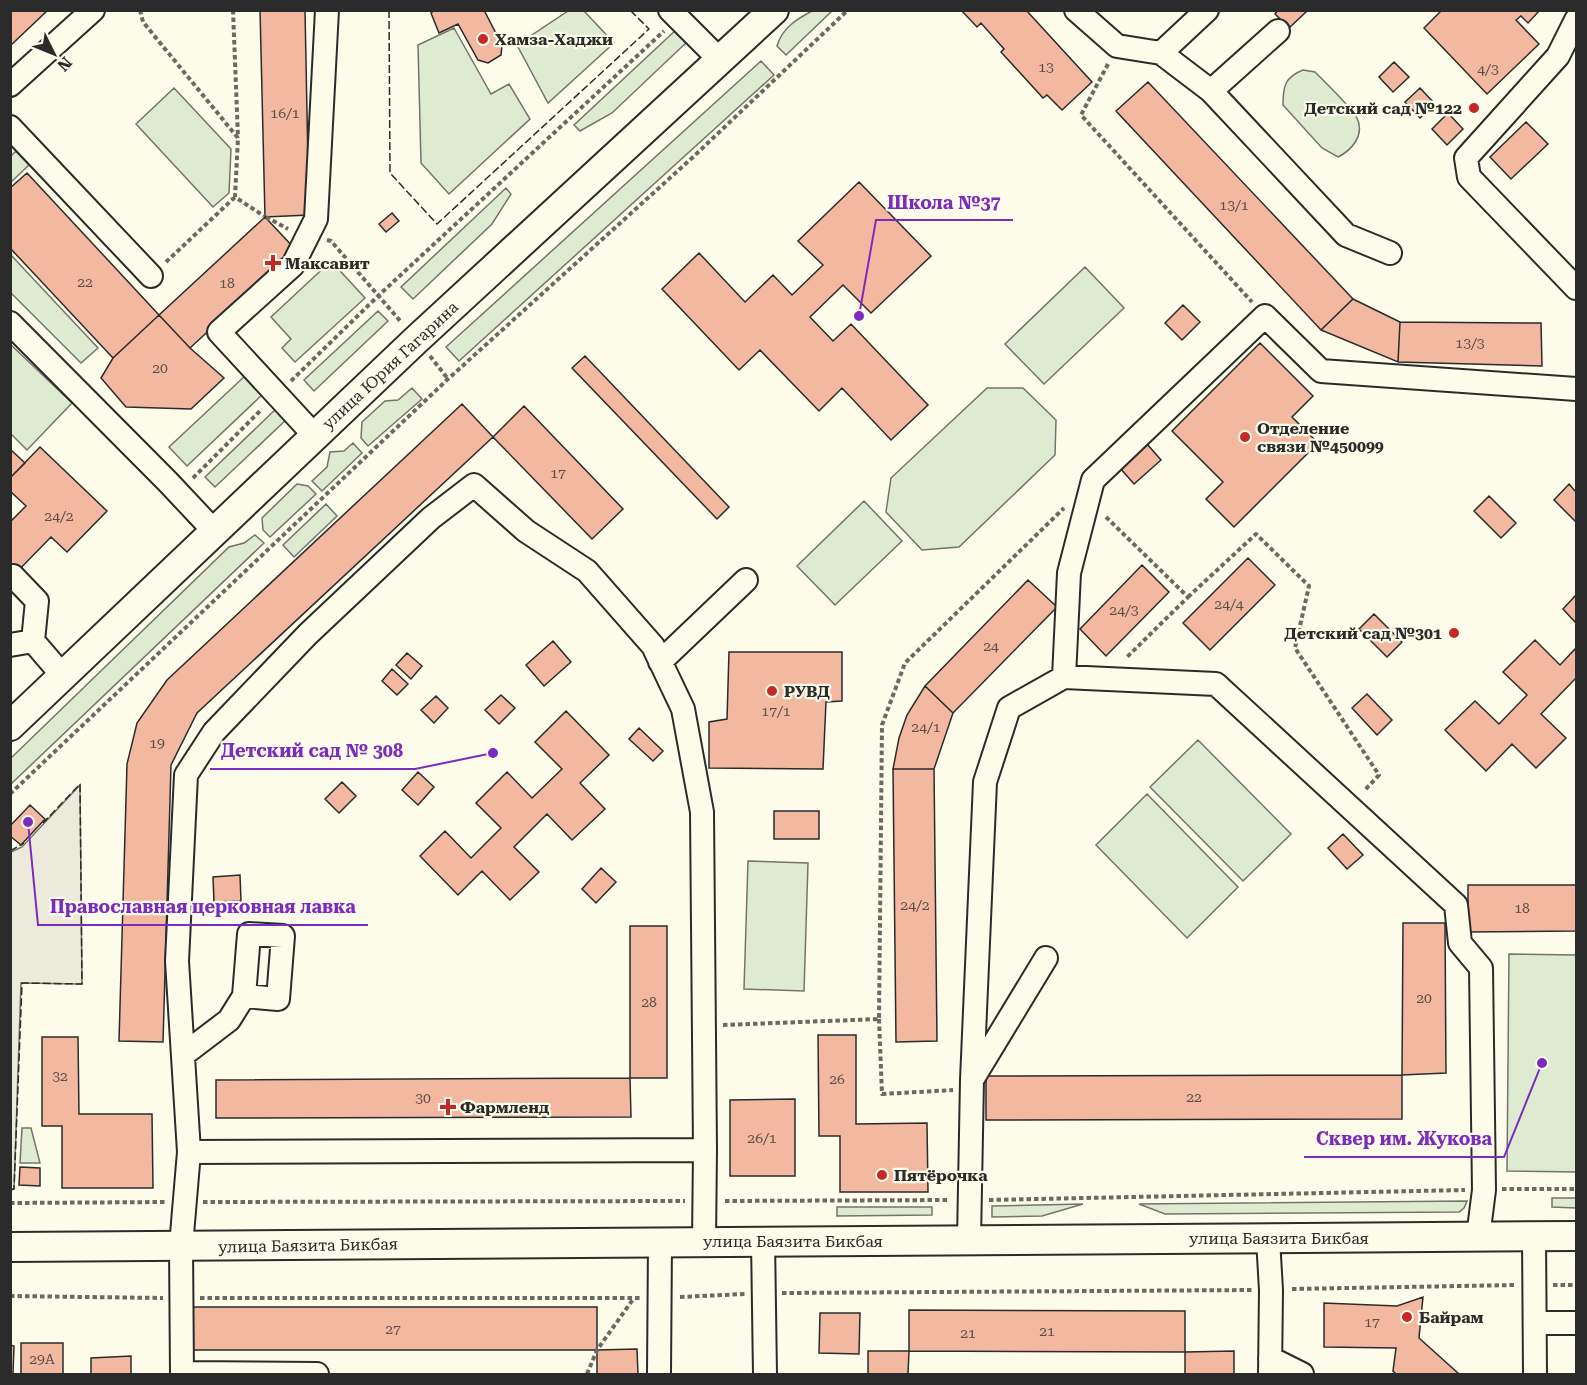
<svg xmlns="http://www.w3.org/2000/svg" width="1587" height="1385" font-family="'Roboto Serif',serif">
  <rect width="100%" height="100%" fill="#fdfbea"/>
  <!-- green -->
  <path fill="#deebd1" stroke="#74746e" stroke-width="1.5" d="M568,11H584L614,43L548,103L517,45Z
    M812,11H832L786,55L777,46C782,28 797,19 812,11Z
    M454,28L491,94L509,84L530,119L449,194L421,163L418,45Z
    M678,28L689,40L612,113L580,131L574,125Z
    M761,61L774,75L459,361L446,347Z
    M1303,70L1315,72C1325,82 1352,108 1357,118C1365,135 1352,150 1338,157L1322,148L1283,105C1283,86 1285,77 1303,70Z
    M174,88L231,149L229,193L213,207L136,124Z
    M16,151L29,165L11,182V156Z
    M506,188L511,194L492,224L413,299L401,287Z
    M10,254L98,348L81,363L11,293Z
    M331,261L365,298L295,362L282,348L291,339L271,317Z
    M1085,267L1124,308L1044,384L1005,344Z
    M378,311L388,321L314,391L304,380Z
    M10,344L72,403L27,450L11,434Z
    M246,375L263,394L187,466L169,447Z
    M412,388L422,399L368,446L361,438L362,422L385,401L398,400Z
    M987,388H1023L1056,420L1055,455L959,547L922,550L886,512L891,478Z
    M278,407L288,418L215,487L205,477Z
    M353,443L362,453L322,491L312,481L327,467L330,452L344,451Z
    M297,484L308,486L316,494L270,537L263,530L262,518Z
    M864,501L902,541L835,605L797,566Z
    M326,504L337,516L294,557L283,545Z
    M255,535L264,543L11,784V758L229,547L244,543Z
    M1198,740L1291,834L1243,881L1150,787Z
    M1147,794L1238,887L1187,938L1096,845Z
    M748,861L808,863L804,991L744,989Z
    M1509,954L1576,955V1172L1507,1171Z
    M22,1128H31L40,1163H20Z
    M1552,1198H1576V1208L1552,1207Z
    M1467,1201L1464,1208L1459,1212L1165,1214L1139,1204Z
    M1083,1204L1042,1216L992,1217V1206Z
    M837,1207H932V1215L837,1216Z"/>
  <!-- parking -->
  <path fill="#eceadb" stroke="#74746e" stroke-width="1.5" d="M80,785L82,984L21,983L14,1189H11V852L22,847Z"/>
  <!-- building -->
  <path fill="#f2b8a0" stroke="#2b2b2b" stroke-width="1.5" d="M10,10H48L10,46Z
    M260,10H305L309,215L265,217Z
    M435,10H488L485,12L502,45L501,55L488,63L478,60L458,24L439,33L431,13Z
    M961,10H1026L1092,82L1062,110L1047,95L1043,98L1001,52L1004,49L981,23L977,27Z
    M1278,10H1304L1306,12L1289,28L1275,14Z
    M1442,10H1540L1528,23L1521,16L1516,20L1539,44L1487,94L1424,28Z
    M1394,62L1409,77L1393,92L1379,77Z
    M1148,82L1353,299L1321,330L1116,111Z
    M1420,88L1435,104L1420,118L1405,102Z
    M1448,113L1463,129L1447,145L1432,129Z
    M1526,122L1548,144L1511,179L1490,157Z
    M27,173L159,315L113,358L10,248V188Z
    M859,182L931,256L871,313L843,285L810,317L833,341L851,324L928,405L891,440L842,388L819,411L760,350L739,370L662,289L699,253L745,302L773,275L792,295L823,265L798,241Z
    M392,213L399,221L386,232L379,224Z
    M265,217L296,250L190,348L159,315Z
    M1353,299L1400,322L1398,362L1321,330Z
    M1183,305L1200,322L1182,340L1165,323Z
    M159,315L190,348L224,378L191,409L126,407L101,378L113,358Z
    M1400,322L1541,323L1542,366L1398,362Z
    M1260,343L1313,396L1292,417L1318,443L1234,527L1206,499L1223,482L1172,431Z
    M585,356L729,507L717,519L572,368Z
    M462,404L493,437L197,713L171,765L163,1042L119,1041L127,764L137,723L167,680Z
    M524,406L623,509L592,539L493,437Z
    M1147,444L1161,460L1134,484L1120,468Z
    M40,447L107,511L67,552L51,537L10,579V522L26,506L10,491V478Z
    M10,449L25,463L10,478Z
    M1569,484L1576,492V522L1554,500Z
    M1489,496L1516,523L1501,538L1474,511Z
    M1248,558L1275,585L1210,650L1183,623Z
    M1142,565L1169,592L1106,656L1080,629Z
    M1028,580L1057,607L953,713L925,686Z
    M1576,595V623L1563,609Z
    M1374,614L1402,642L1387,657L1359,629Z
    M1535,640L1560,665L1576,648V678L1541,714L1566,738L1536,768L1512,744L1486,771L1445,730L1475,701L1499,724L1527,695L1503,672Z
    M553,641L571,662L544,686L526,665Z
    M729,652H842V701L826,702L823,769L709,768V722L727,719Z
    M407,653L422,666L411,679L396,665Z
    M392,669L408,684L397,695L382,681Z
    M925,686L953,713L934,769H893L899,738L907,715Z
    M1367,694L1392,720L1377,735L1352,708Z
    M501,695L515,708L499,724L485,710Z
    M436,696L448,708L434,723L421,710Z
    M566,711L609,755L580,783L605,809L572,840L547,814L514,847L539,872L510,900L482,871L458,895L420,856L445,831L471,858L501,828L476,803L507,772L532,798L562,769L535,742Z
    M639,728L663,751L653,761L629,739Z
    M893,769H934L937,1041L896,1042Z
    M418,772L434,787L418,805L402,790Z
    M342,782L356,796L339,813L325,799Z
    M30,805L45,819L21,845L10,836V826Z
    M774,811H819V839H774Z
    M1343,834L1363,855L1347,869L1328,848Z
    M601,868L616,882L596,903L582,889Z
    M240,875L241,901L214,902L213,877Z
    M1468,885H1576V931L1468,932Z
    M1403,923H1445L1446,1073L1402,1075Z
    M630,926H667V1078H630Z
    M818,1035H856V1124L927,1123L928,1192H840V1136H819Z
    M42,1037H78L79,1114H152L153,1188H62V1126H42Z
    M1402,1075V1119L986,1120V1076Z
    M630,1078L631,1117L216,1118V1080Z
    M795,1099V1176H730V1100Z
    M20,1167L40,1168V1186L19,1185Z
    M1423,1297L1419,1338L1459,1374H1396L1393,1371L1396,1348L1324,1347V1303L1397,1306Z
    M189,1307H597V1350H189Z
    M909,1310L1185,1311V1352L909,1351Z
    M820,1313H860L859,1354L819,1353Z
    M21,1343H63V1374H21Z
    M10,1345L14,1346L13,1373H10Z
    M637,1349L638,1374H597V1350Z
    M868,1351H909L908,1374H868Z
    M1234,1351V1374H1185V1352Z
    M131,1356V1374H91V1358Z"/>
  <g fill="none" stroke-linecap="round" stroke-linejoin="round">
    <defs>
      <path id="minor" d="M670,10L721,61
        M1076,10L1117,46L1161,53L1207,10
        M1576,20L1558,56L1466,158L1469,177L1576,288
        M1161,53L1211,91L1346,235L1390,253
        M10,85L93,10
        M1211,91L1278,31
        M10,127L151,276
        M10,323L168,482L215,532
        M315,436L219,332L293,265L316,219L327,10
        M13,576L37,601L33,641L63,676
        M10,645L33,641
        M660,662L746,580
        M1064,677L1069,573L1093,480L1265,316L1321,371L1576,389
        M183,1055L229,1020L244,996L249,934L283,936L278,999L244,996
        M972,1080L985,782L1009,708L1064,677L1216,684L1456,905L1460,943L1481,968L1484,1190L1478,1237
        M189,1152L705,1150
        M1534,1236L1535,1374
        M1268,1239L1271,1290L1270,1374
        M969,1240L972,1080L1046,958
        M763,1241L765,1374
        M1535,1323H1576
        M1270,1358L1302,1374
        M182,1373L317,1374
        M182,1374L181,1246L189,1152L177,961L186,775L214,732L308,634L431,518L474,485L526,531L587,571L653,646L683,709L702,812L705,1150L704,1242
        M659,1374L660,1242"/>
      <path id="major" d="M10,726L416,340L774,10
        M10,1247L1576,1236"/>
    </defs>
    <!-- minor casing -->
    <use href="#minor" stroke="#2b2b2b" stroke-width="26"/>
    <!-- major casing -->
    <use href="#major" stroke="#2b2b2b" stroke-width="32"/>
    <!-- path -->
    <path stroke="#6a6964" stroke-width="4" stroke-dasharray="4.5 3" stroke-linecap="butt" d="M140,10L143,22L238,138L235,197L264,216
      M233,10L238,138
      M1108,64L1081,115L1252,302
      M266,217L288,229
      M327,240L331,241L402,323
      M166,262L235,197
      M430,356L448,379
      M291,381L378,296L664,31
      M193,478L262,409
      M1106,517L1188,597L1126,658
      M1188,597L1256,534L1309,586L1295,648L1379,775L1364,791
      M10,794L448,379L692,158L848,10
      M879,1019L882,1094L953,1090
      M723,1025L879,1019L882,725L905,663L1064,508
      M1502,1189H1576
      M989,1200L1465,1190
      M725,1201L949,1200
      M203,1202L685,1201
      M10,1203L166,1202
      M1553,1285H1576
      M1292,1289L1516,1285
      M782,1293L1252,1290
      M10,1296L163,1298
      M680,1297L745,1294
      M200,1298H640
      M587,1374L597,1350L634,1298"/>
    <!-- minor -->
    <use href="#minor" stroke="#fdfbea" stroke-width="22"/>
    <!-- major -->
    <use href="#major" stroke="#fdfbea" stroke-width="28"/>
    <!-- fence -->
    <path stroke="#2b2b2b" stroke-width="1.5" stroke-dasharray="8 3" stroke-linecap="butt" d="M389,10L390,173L437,224L649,29L630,10
      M10,851L24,843
      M10,1190L14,1189L22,983L82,984L80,784L43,823"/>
  </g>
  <!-- markers -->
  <g fill="#c62828" stroke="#fdfbea" stroke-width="2">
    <circle cx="483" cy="39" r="6"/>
    <circle cx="1474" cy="108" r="6"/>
    <path d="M270 254h6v6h6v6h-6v6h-6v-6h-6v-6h6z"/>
    <circle cx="1245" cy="437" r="6"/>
    <circle cx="1454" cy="633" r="6"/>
    <circle cx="772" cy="691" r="6"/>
    <path d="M445 1098h6v6h6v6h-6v6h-6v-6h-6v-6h6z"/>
    <circle cx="882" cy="1175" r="6"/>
    <circle cx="1407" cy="1317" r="6"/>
  </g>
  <g text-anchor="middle" stroke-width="4.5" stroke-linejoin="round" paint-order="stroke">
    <!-- number labels -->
    <g font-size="14" fill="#5d4e48">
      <text x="1046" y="72">13</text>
      <text x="1488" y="74">4/3</text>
      <text x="285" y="118">16/1</text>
      <text x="1234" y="210">13/1</text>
      <text x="85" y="287">22</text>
      <text x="227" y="288">18</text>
      <text x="1470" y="348">13/3</text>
      <text x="160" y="373">20</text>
      <text x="558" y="478">17</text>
      <text x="59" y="521">24/2</text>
      <text x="1229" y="609">24/4</text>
      <text x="1124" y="615">24/3</text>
      <text x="991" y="651">24</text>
      <text x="776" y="716">17/1</text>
      <text x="926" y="732">24/1</text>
      <text x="157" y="748">19</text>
      <text x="915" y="910">24/2</text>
      <text x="1522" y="913">18</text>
      <text x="1424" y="1003">20</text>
      <text x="649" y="1007">28</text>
      <text x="60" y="1081">32</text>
      <text x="837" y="1084">26</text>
      <text x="1194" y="1102">22</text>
      <text x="423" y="1103">30</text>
      <text x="762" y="1143">26/1</text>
      <text x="1372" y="1327">17</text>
      <text x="393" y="1334">27</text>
      <text x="1047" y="1336">21</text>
      <text x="968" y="1338">21</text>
      <text x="42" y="1364">29А</text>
    </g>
    <!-- poi labels -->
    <g font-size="16" font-weight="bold" fill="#2b2b2b" stroke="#fdfbea" text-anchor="start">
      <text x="495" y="45">Хамза-Хаджи</text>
      <text x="1462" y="114" text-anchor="end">Детский сад №122</text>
      <text x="285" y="269">Максавит</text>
      <text x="1257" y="434">Отделение<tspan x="1257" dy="18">связи №450099</tspan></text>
      <text x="1442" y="639" text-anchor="end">Детский сад №301</text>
      <text x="784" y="697">РУВД</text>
      <text x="460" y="1113">Фармленд</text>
      <text x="894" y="1181">Пятёрочка</text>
      <text x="1419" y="1323">Байрам</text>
    </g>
    <!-- street labels -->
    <g font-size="16" fill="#2b2b2b" stroke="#fdfbea">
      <text transform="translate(390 365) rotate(-43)" y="6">улица Юрия Гагарина</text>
      <text x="1279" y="1244">улица Баязита Бикбая</text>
      <text x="793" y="1247">улица Баязита Бикбая</text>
      <text transform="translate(308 1245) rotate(-1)" y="6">улица Баязита Бикбая</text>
    </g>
  </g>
  <!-- callouts -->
  <path fill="none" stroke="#7b2cbf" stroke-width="2" d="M859 316L876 220H1013M493 753L415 769H210M28 822L38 925H368M1542 1063L1504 1157H1304"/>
  <g fill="#7b2cbf" stroke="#fdfbea" stroke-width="2">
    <circle cx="859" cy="316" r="6"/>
    <circle cx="493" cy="753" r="6"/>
    <circle cx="28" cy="822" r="6"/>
    <circle cx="1542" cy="1063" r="6"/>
  </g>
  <g font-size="18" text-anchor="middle" font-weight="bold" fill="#7b2cbf" stroke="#fdfbea" stroke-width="4.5" stroke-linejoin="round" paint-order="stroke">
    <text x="944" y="209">Школа №37</text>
    <text x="312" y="757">Детский сад № 308</text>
    <text x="203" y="913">Православная церковная лавка</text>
    <text x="1404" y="1145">Сквер им. Жукова</text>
  </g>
  <!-- border -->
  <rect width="1587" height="1385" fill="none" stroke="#2b2b2b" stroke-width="24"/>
  <!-- north arrow -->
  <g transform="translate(54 54) rotate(133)" stroke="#fdfbea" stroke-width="4.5" paint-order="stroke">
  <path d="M0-4.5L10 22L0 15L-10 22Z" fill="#2b2b2b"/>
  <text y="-9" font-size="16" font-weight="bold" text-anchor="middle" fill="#2b2b2b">N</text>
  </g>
</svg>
